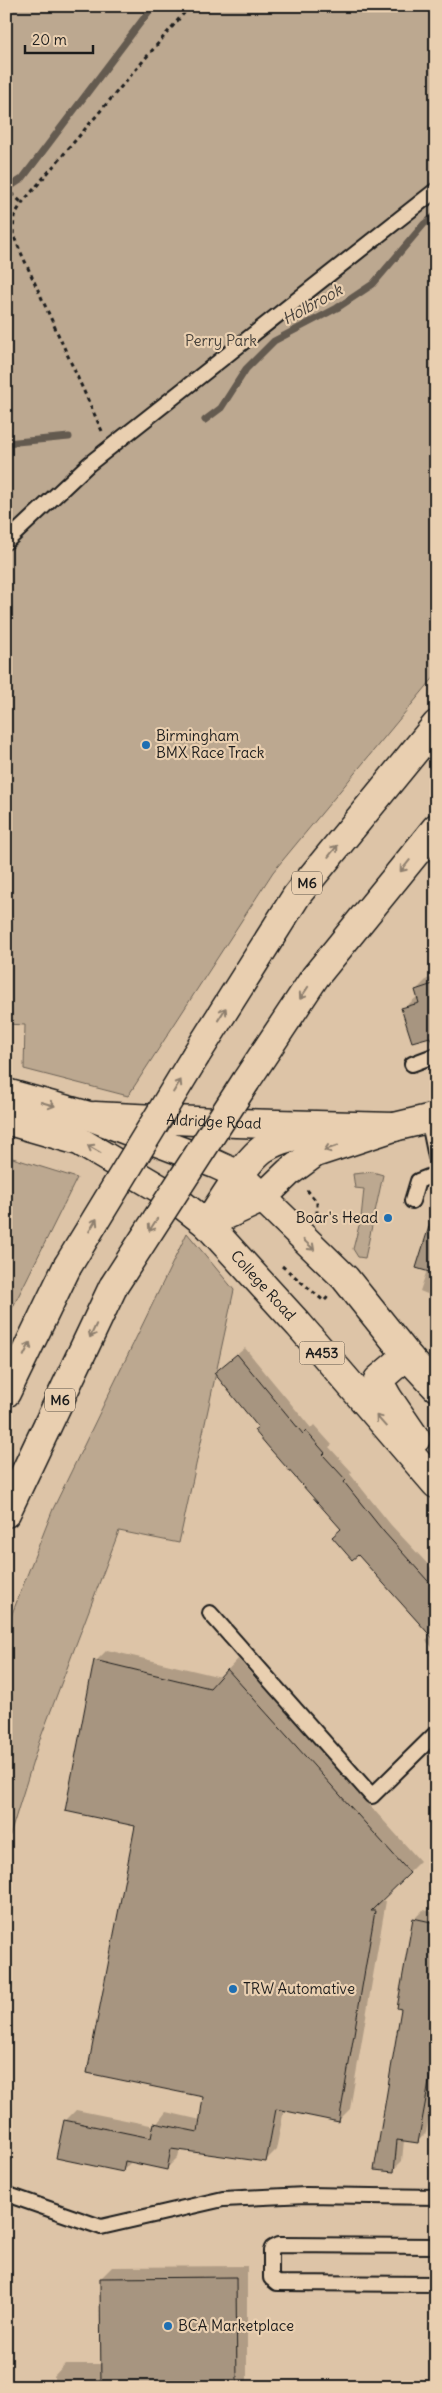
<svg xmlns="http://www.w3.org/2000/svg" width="442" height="2393" font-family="Delius,sans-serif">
  <rect width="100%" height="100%" fill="#ddc4a7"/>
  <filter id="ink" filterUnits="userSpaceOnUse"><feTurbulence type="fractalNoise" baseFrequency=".02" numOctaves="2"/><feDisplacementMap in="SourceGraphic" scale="10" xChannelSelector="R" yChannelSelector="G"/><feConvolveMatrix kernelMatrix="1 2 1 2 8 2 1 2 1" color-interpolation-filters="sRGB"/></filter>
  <g filter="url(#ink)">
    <!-- green -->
    <path fill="#bca890" stroke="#6c6256" d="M6,6H436V675L273,872L128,1096L24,1069L25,1025L6,1024Z
      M6,1156L77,1178L6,1321Z
      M373,1172L383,1175L365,1258L358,1257L353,1249L361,1218L364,1189L355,1188L353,1174Z
      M187,1233L234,1290L179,1543L119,1531L39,1742L6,1848V1629L53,1509Z"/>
    <!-- shadow -->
    <path fill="#0003" d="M436,977V1034L403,1009L418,996L416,990L427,979Z
      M436,1210V1305L429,1303L432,1296L420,1291L427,1270L417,1267Z
      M245,1348L311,1428L314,1425L332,1445L329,1447L352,1472L350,1474L391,1525L436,1573V1651L426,1641L432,1635L259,1427L223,1366Z
      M107,1650L221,1677L238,1659L420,1861L381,1900L386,1901L350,2109L339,2120L284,2110L276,2150L265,2161L180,2149L178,2157L167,2168L132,2161L123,2170L65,2121L76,2110L155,2126L166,2112L201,2120L205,2096L96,1661Z
      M423,1910L436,1912V2081L426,2133L417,2142L404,2140L402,2161L393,2170L403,2008L414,1919Z
      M247,2266V2387H54V2376L65,2364H102L101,2278L112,2267Z"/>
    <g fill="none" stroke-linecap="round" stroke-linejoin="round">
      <!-- stream -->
      <path stroke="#645a50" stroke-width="7" d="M11,186L22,179L153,6
        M205,420L221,408L246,369L274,341L337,308L373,284L424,224L436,215
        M6,443L69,437"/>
    </g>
    <!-- building -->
    <path fill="#a79580" stroke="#1c1c1c" d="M436,983V1043H432L430,1037L412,1042L401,1008L419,1003L415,990Z
      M432,1217L436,1218V1274L416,1268Z
      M237,1354L303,1434L306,1431L325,1453L323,1455L346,1480L344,1482L384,1532L436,1590V1642L358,1555L352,1560L332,1537L341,1529L271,1450L254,1430L258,1427L214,1373Z
      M94,1660L210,1688L227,1669L410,1873L371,1911H375L339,2122L276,2109L266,2162L171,2149L167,2170L125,2161L123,2172L56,2158L64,2120L151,2138L154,2123L198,2132L203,2097L87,2073L135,1826L65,1811Z
      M413,1918L436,1923V2044L418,2143L397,2140L394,2172L374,2170L401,2009L397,2008Z
      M236,2277L237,2387H101L100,2278Z"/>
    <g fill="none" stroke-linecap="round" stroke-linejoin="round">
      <defs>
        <path id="lane" d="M6,542L89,464L436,190
          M412,1064L436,1055
          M428,1118L436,1157
          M412,1201L418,1181L436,1174
          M210,1613L372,1796L436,1733
          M6,2194L101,2227L223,2199L306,2195L436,2197
          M436,2246L278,2245L272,2248L271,2251V2278L277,2283L436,2284"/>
        <g id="secondary">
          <path id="s1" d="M95,1116L236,1123L394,1127"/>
          <path d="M207,1224L261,1199L289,1172L315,1153L394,1127L436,1117"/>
          <path d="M207,1224C220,1205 247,1157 266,1147C279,1139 295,1136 310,1133"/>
        </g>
        <g id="primary">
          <path d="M6,1093L89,1116L215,1164L239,1175L345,1278L410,1359L436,1387"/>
          <path id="s2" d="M6,1120L79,1141L167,1193L207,1224L299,1325L436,1484"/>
          <path d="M410,1359L399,1362L378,1380L388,1398L416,1439"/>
        </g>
        <path id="highway" d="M196,1055L297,895L436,725
          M246,1081L315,977L436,828
          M6,1393L67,1267
          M6,1513L113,1287"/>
      </defs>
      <!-- lane casing -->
      <use href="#lane" stroke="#1c1c1c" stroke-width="18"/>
      <!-- secondary casing -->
      <use href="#secondary" stroke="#1c1c1c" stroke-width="31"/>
      <!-- primary casing -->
      <use href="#primary" stroke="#1c1c1c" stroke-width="31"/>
      <!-- highway casing -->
      <use href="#highway" stroke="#1c1c1c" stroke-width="31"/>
      <!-- path -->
      <path stroke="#1c1c1c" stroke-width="3" stroke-dasharray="4 4" stroke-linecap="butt" d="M6,188L22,203
        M102,431L13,235L14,216L22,203L190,6
        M307,1190L317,1202V1215
        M282,1266L324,1301L328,1297"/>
      <!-- lane -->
      <use href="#lane" stroke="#e9cfb0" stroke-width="14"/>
      <!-- secondary -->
      <use href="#secondary" stroke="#e9cfb0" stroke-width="28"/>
      <!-- primary -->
      <use href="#primary" stroke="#e9cfb0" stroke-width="28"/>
      <!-- highway -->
      <use href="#highway" stroke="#e9cfb0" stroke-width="28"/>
      <defs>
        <path id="highway-bridge" d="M67,1267L196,1055
          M113,1287L246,1081"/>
      </defs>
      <!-- highway-bridge casing -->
      <use href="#highway-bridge" stroke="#1c1c1c" stroke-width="31" stroke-linecap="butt"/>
      <!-- highway-bridge -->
      <use href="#highway-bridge" stroke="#e9cfb0" stroke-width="28"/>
    </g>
    <!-- one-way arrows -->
    <defs><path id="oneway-shaft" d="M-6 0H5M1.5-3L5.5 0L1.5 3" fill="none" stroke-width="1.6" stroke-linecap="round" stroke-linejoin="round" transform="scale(1.25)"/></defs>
    <g stroke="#8d7e6d">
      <use href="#oneway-shaft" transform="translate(333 851) rotate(-51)"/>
      <use href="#oneway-shaft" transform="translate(405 866) rotate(129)"/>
      <use href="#oneway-shaft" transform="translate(304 993) rotate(124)"/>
      <use href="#oneway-shaft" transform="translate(222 1014) rotate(-58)"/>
      <use href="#oneway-shaft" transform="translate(177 1086) rotate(-59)"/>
      <use href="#oneway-shaft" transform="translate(48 1104) rotate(16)"/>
      <use href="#oneway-shaft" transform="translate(331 1148) rotate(161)"/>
      <use href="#oneway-shaft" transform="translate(94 1149) rotate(-150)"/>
      <use href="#oneway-shaft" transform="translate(93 1225) rotate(-59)"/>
      <use href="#oneway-shaft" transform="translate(153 1225) rotate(123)"/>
      <use href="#oneway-shaft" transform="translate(309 1245) rotate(43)"/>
      <use href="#oneway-shaft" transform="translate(93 1331) rotate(115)"/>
      <use href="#oneway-shaft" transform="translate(27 1349) rotate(-64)"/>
      <use href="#oneway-shaft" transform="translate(381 1421) rotate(-131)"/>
    </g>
  </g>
  <!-- markers -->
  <g fill="#1f6fb2" stroke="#e9cfb0" stroke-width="2">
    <circle cx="146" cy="745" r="5"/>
    <circle cx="388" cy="1218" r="5"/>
    <circle cx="233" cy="1989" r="5"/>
    <circle cx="168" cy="2326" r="5"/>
  </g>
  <g text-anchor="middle" stroke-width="4.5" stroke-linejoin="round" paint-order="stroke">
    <!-- shield labels -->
    <g fill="#e9cfb0" stroke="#5a5248" stroke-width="1">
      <rect x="292" y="871.5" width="30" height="23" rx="4"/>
      <rect x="299.5" y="1341.5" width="45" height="23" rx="4"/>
      <rect x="45" y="1388.5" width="30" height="23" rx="4"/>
    </g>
    <g font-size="14" font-weight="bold" fill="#1c1c1c">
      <text x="307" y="888">M6</text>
      <text x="322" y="1358">A453</text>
      <text x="60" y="1405">M6</text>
    </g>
    <!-- park labels -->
    <g font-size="15" fill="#443f39" stroke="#e9cfb0">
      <text x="221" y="346">Perry Park</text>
    </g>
    <!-- poi labels -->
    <g font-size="15" fill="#1c1c1c" stroke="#e9cfb0" text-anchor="start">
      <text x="156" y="741">Birmingham<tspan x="156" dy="17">BMX Race Track</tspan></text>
      <text x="378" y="1223" text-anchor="end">Boar's Head</text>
      <text x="243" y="1994">TRW Automative</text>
      <text x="178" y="2331">BCA Marketplace</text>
    </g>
    <!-- street labels -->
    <g font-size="15" fill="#1c1c1c" stroke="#e9cfb0">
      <text dy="5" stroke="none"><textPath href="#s1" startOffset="119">Aldridge Road</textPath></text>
      <text dy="5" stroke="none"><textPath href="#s2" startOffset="312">College Road</textPath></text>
    </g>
    <!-- water labels -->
    <g font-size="16" font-style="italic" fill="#46403a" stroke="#e9cfb0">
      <text transform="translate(312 304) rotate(-29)" y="6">Holbrook</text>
    </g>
  </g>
  <!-- margin -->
  <rect width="442" height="2393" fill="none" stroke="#e9cfb0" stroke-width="25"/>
  <rect x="12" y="12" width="417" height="2368" fill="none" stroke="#1c1c1c" stroke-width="2" filter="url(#ink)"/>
  <!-- scale -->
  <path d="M25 45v8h68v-8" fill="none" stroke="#1c1c1c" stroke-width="2.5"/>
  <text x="32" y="45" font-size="15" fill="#1c1c1c" stroke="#e9cfb0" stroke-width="4" paint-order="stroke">20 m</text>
</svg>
